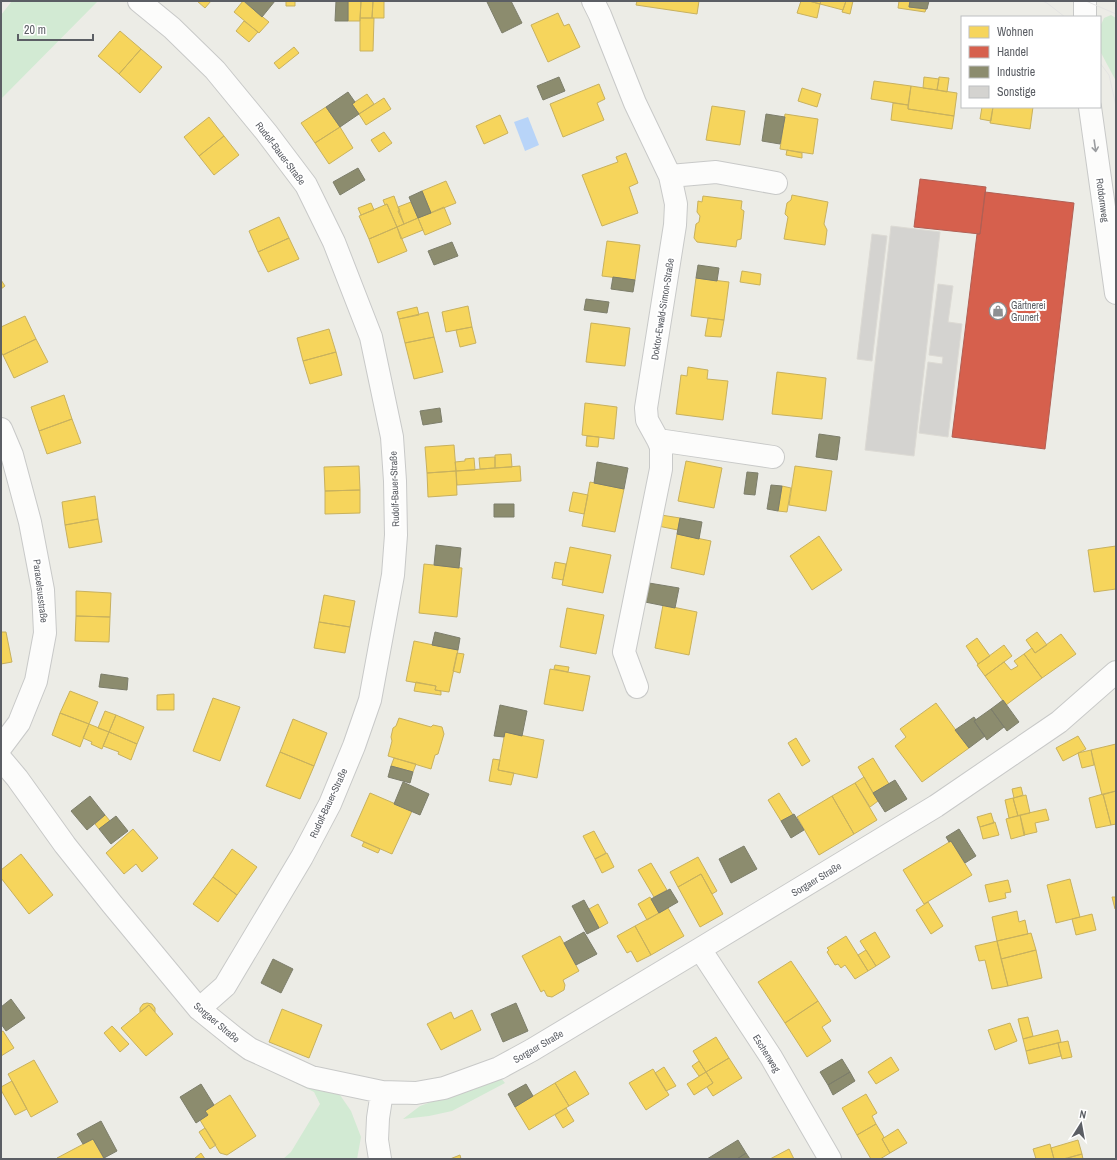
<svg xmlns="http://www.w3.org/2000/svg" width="1117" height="1160" font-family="'Archivo Narrow',sans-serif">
  <rect width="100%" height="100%" fill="#ecece6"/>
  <!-- green -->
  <path fill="#d2ead3" d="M12,1H98L1,99V15Z
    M1111,15L1116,18V81L1100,51V27L1104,18Z
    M258,1064L328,1088L340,1095L351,1111L361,1137L357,1159H283L291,1152L320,1104L314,1092Z
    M500,1077L505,1083L452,1111L429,1116L403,1119L420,1106Z"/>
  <!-- water -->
  <path fill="#b8d4f8" d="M528,117L539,145L525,151L514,122Z"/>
  <!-- homes -->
  <path fill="#f6d55c" stroke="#c8b15e" d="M197,1H211L205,8Z
    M243,1L269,22L259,33L234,12Z
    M286,1H295V6H286Z
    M348,1H361L360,21H348Z
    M361,1H373L372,18H360Z
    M373,1H384V18H372Z
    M637,1H699L697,14L636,5Z
    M801,1H809L820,4L817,18L797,13Z
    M809,1H821L820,4Z
    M821,1H846L843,10L820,4Z
    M846,1H853L850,14L842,12Z
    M899,1H910L909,7L926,9L925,12L898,8Z
    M558,13L564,26L569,24L580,47L548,62L531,25Z
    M360,18H374L373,51H360Z
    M244,21L258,32L249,42L236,31Z
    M120,31L141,49L119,74L98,56Z
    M294,47L299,53L279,69L274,63Z
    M141,49L162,67L140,93L119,74Z
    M924,77L939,79L937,90L923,88Z
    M939,77L949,78L947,92L937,90Z
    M874,81L911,86L908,105L871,99Z
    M599,84L605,99L597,103L604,120L563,137L550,104Z
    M911,86L957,93L954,116L908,109Z
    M802,88L821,94L817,107L798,101Z
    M367,94L374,104L359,114L352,104Z
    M384,98L391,109L366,125L359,114Z
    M893,103L908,105V109L954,116L952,129L891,120Z
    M712,106L745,111L740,145L706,140Z
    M326,107L340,127L315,143L301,123Z
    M982,107H993L991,121L980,119Z
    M993,107H1033L1030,129L990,123Z
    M785,114L818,119L813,154L780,149Z
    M500,115L508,133L484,144L476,126Z
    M209,117L224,136L199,156L184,137Z
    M340,127L353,148L329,164L315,143Z
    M384,132L392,143L379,152L371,140Z
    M224,136L239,155L214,175L199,156Z
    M787,150L802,153V158L786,155Z
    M626,153L638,183L629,187L638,213L602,226L582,175L618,162L616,157Z
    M446,181L456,203L431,213L422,191Z
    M792,195L828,202L824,224L827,230L825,245L784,239L788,217L785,214L787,203L791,200Z
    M394,196L404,224L397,227L387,204L385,205L383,200Z
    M703,196L742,201L741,209L744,211L741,239L737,240L736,247L697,242L694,238L696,224L699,222L700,216L697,212L698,201L702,202Z
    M411,202L418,218L404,224L398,211L400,210L398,207Z
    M371,203L374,210L361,215L358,208Z
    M387,204L397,227L369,239L359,216Z
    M444,207L451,224L425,235L418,218Z
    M279,217L289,238L258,252L249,231Z
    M418,218L423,230L401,239L397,227Z
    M397,227L407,251L378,263L369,239Z
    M289,238L299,259L268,272L258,252Z
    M607,241L640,245L635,280L602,276Z
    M742,271L761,274L760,285L740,282Z
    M696,278L729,282L724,320L691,316Z
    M1,280L5,286L1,289Z
    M468,306L472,327L446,332L442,312Z
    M417,307L419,315L399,319L397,312Z
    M428,312L434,337L405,343L399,319Z
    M25,316L36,339L3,355L1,352V327Z
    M708,318L724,320L721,337L705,336Z
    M591,323L630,328L625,366L586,362Z
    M472,327L476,343L460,347L456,330Z
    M329,329L336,352L303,361L297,338Z
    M434,337L443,372L414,379L405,343Z
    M36,339L48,362L14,378L3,355Z
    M336,352L342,375L310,384L303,361Z
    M688,367L708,370L707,379L728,381L723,420L676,414L681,375L687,376Z
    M777,372L826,378L822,419L772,414Z
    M64,395L72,419L39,431L31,407Z
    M585,403L617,407L614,439L582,435Z
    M72,419L81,443L47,454L39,431Z
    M587,436L599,437L598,447L586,446Z
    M454,445L456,471L427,473L425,447Z
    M511,454L512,467L495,468V455Z
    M495,457V468L480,469L479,458Z
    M474,458L475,470L456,471L455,462L465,461V459Z
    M686,461L722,468L714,508L678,501Z
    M359,466L360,490L325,491L324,467Z
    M520,466L521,481L457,485L456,471Z
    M795,466L832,471L826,511L789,505Z
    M456,471L457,495L428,497L427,473Z
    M590,482L624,489L615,532L582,526Z
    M782,486L791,488L787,512L778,511Z
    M360,490V513L325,514V491Z
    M573,492L588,495L584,514L569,511Z
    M95,496L98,519L65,525L62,502Z
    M661,515L680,518L678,530L658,526Z
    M98,519L102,542L69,548L65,525Z
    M677,534L711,541L704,575L671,568Z
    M819,536L842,570L812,590L790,556Z
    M1116,546V589L1094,592L1088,550Z
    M570,547L611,555L603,593L562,585Z
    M555,562L566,564L563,580L552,578Z
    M424,564L462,568L457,617L419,613Z
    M76,591L111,593L110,617L76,616Z
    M324,595L355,601L350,627L319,622Z
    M663,605L697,612L689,655L655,648Z
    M567,608L604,615L596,654L560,647Z
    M76,616L110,617L109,642L75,641Z
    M319,622L350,627L345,653L314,648Z
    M1,632H6L12,662L1,664Z
    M1037,632L1047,645L1035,653L1026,640Z
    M1061,634L1076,654L1042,678L1024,654L1032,648L1035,653Z
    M977,638L990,656L978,664L966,646Z
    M414,641L458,650L449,692L435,690L436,686L406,681Z
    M1004,645L1012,656L985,676L977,665Z
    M457,653L464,654L460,673L453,671Z
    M1024,654L1042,678L1006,705L985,676L1004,662L1011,670L1018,666L1014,661Z
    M555,665L569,667L568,672L554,669Z
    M550,669L590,676L583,711L544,704Z
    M416,682L436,686L435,690L441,691V695L414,691Z
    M70,691L98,702L89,724L60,713Z
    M174,694V710H157V695Z
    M213,698L240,707L220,761L193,751Z
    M936,703L969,748L922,782L895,746L906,737L900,729Z
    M105,711L116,715L109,732L98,728Z
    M60,713L89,724L80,747L52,735Z
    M116,715L144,727L137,744L109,732Z
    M399,718L431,727L433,725L442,727L444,734L438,754L435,755L431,769L388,756L392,741L391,737L393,728L396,726Z
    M293,719L327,733L314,766L280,752Z
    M89,724L109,732L102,749L91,744L92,742L83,738Z
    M109,732L137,744L131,760L118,754L119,752L103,746Z
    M505,732L544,740L537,778L498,770Z
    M1078,736L1086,749L1063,761L1056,748Z
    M796,738L810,761L802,766L788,743Z
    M1116,744V791L1102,795L1091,750Z
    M1091,750L1094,765L1082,768L1078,753Z
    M280,752L314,766L300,799L266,786Z
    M394,758L416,764L413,772L391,766Z
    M873,758L889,784L873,793L858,767Z
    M493,759L500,760L498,770L514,773L511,785L489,781Z
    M864,777L878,801L870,807L855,783Z
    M855,783L877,820L854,834L832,796Z
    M1021,787L1023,795L1014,798L1012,789Z
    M1116,791V824L1111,825L1103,794Z
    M370,793L412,811L392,854L351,836Z
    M779,793L793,815L781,821L768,800Z
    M1103,794L1111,825L1096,828L1089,798Z
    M1026,795L1030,813L1018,816L1013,798Z
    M832,796L854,834L819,855L797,817Z
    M1013,798L1018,816L1009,818L1005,800Z
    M1046,809L1049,820L1035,823L1037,832L1024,835L1020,815Z
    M991,813L994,823L980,827L977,817Z
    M105,815L110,821L99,829L95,824Z
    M1020,815L1025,835L1011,839L1006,819Z
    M995,822L999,835L983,839L980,827Z
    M133,829L158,858L142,872L136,864L124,874L106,853Z
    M594,831L606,853L595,859L583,836Z
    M951,841L972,875L924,904L903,870Z
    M364,842L380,849L378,853L362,846Z
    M232,849L257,867L237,895L213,877Z
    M607,853L614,867L602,873L595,859Z
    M21,854L53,895L29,914L1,878V870Z
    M698,857L717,891L712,894L701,874L678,887L670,872Z
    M651,863L667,890L654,897L638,870Z
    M701,874L723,914L700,927L678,887Z
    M213,877L237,895L218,922L193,904Z
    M1070,879L1080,917L1056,923L1047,885Z
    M1008,880L1011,892L1005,893L1006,898L989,902L985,885Z
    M650,897L659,913L647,920L638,904Z
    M1112,897H1116V908L1115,909Z
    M928,902L943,926L931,934L916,910Z
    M598,904L608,923L599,928L589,909Z
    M668,908L684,936L651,955L635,926Z
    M1017,911L1019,922L1025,920L1028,934L997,941L992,917Z
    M1092,914L1096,930L1076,935L1072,919Z
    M635,926L651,955L637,962L631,951L627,953L617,936Z
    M875,932L890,957L876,966L860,941Z
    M1031,933L1036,950L1001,959L997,941Z
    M560,936L579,971L563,980L565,985L564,990L552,997L547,996L544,990L541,992L522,956Z
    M846,936L868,971L855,979L845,965L841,968L838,964L835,965L827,952L829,950L827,948Z
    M997,941L1008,986L992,989L985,960L979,961L975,946Z
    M866,950L876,966L868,971L858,955Z
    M1036,950L1042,978L1008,986L1001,959Z
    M791,961L818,1001L785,1023L758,982Z
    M818,1001L831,1021L822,1027L831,1041L807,1057L785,1023Z
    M147,1003L152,1004L155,1008V1012L149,1005L140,1012V1008L143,1004Z
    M149,1005L173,1034L146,1056L121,1028Z
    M282,1009L322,1025L309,1058L269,1042Z
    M472,1010L481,1030L441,1050L427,1024L451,1012L454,1019Z
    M1028,1017L1033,1036L1023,1039L1018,1019Z
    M1010,1023L1017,1041L995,1050L988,1030Z
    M112,1026L129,1044L120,1052L104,1033Z
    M1058,1030L1061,1042L1026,1051L1023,1039Z
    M3,1031L14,1048L1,1056V1032Z
    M716,1037L729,1058L706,1072L693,1051Z
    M1068,1041L1072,1057L1062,1059L1058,1043Z
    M1058,1043L1061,1056L1029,1064L1026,1051Z
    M891,1057L899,1070L876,1084L868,1072Z
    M729,1058L742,1078L713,1096L707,1087L713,1083L706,1072Z
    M34,1060L58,1102L31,1117L8,1074Z
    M699,1061L706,1072L699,1076L692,1066Z
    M664,1067L676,1086L666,1091L655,1073Z
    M653,1069L669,1095L646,1110L629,1083Z
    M575,1071L589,1094L569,1106L555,1083Z
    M706,1072L713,1083L694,1095L687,1084Z
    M12,1081L27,1109L15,1115L1,1090V1087Z
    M555,1083L569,1106L529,1130L515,1107Z
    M866,1094L877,1113L872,1116L876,1124L857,1135L842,1108Z
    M230,1095L256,1136L227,1155L220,1153L200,1120L208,1115L205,1111Z
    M566,1108L574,1121L563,1128L555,1115Z
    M876,1124L884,1137L882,1139L890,1153L880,1159H871L857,1135Z
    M205,1128L216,1145L210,1149L199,1132Z
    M898,1129L907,1143L890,1153L882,1139Z
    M93,1139L104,1159H57V1158Z
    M1078,1140L1082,1154L1063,1159H1054L1051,1148Z
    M1050,1144L1054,1159H1036L1033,1149Z
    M789,1149L794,1159H770Z
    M201,1153L205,1159H194Z
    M1082,1154L1083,1159H1068V1158Z
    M460,1155L461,1159H450Z"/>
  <!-- shops -->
  <path fill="#d6604d" stroke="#b15f54" d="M920,179L986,187L980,234L914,227Z
    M985,192L1074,203L1045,449L952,437L977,234H980Z"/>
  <!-- industry -->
  <path fill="#8c8c6e" stroke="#7d7e6b" d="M244,1H275L262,17Z
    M336,1H348V21H335Z
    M489,1H511L522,23L502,33L487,2Z
    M910,1H929L927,9L909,7Z
    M559,77L565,91L543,100L537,86Z
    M348,92L355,102L352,104L359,114L340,127L326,107Z
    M766,114L785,117L780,144L762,141Z
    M358,168L365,180L340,195L333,182Z
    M422,191L431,213L418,218L409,197Z
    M452,242L458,256L434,265L428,251Z
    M698,265L719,268L717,281L696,278Z
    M613,277L635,280L633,292L611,289Z
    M586,299L609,302L607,313L584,310Z
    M440,408L442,422L423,425L420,411Z
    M819,434L840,437L837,460L816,457Z
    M597,462L628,468L624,489L594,483Z
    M747,472L758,473L755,495L744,494Z
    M771,485L782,486L778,511L767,509Z
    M494,504H514V517H494Z
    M680,518L702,522L699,539L677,534Z
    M436,545L461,548L459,568L434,565Z
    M649,583L679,588L675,608L645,602Z
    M435,632L460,638L458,650L432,645Z
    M101,674L128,678L127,690L99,687Z
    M1003,700L1019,722L1007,731L991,709Z
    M500,705L527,711L522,736L505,732L504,737L494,736Z
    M991,709L1004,727L987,740L974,721Z
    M974,717L976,720L974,721L985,736L969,748L955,730Z
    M391,766L413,772L410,783L388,777Z
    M895,780L907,799L885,812L873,793Z
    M403,782L429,794L420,815L394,804Z
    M90,796L105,815L87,830L71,811Z
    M794,814L804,830L791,838L781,821Z
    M116,816L128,831L111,844L99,829Z
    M959,829L976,856L965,863L951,841L949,842L946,837Z
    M744,846L757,869L731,883L719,859Z
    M670,889L678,902L659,913L651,899Z
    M584,900L599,928L587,934L572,906Z
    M584,932L597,954L576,965L564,943Z
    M273,959L293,969L281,993L261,983Z
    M11,999L25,1018L6,1031L1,1024V1007Z
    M516,1003L528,1031L503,1042L491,1014Z
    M842,1059L850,1072L828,1085L820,1072Z
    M850,1072L855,1081L833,1095L828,1085Z
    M201,1084L214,1105L205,1111L208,1115L196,1123L180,1097Z
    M526,1084L533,1096L515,1107L508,1094Z
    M101,1121L117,1151L104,1158L93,1139L83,1144L77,1134Z
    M738,1140L746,1153L737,1159H707Z
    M746,1153L750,1159H737Z"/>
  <!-- building -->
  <path fill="#d4d3d0" stroke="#dcdad4" d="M891,226L940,232L914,456L865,450Z
    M872,234L887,236L872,361L857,359Z
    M938,284L953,286L948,322L962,324L948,437L919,433L928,362L942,364L943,357L929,355Z"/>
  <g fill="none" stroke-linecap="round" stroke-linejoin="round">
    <defs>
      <path id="street" d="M139,1L172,28L215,70L266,132L306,185L334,242L371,337L392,437L395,481L396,535L393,575L370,700L354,746L330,804L302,857L225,986L199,1009
        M593,1L600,15L635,103L670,176L676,204L675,225L646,408L647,420L658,440L661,447V469L624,652L637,687
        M1085,1V17
        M1090,107L1116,293
        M670,176L716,172L776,183
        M1,429L12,455L30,522L43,590L45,633L36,681L19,723L1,747
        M658,440L773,457
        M1,759L17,778L65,845L112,904L199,1009L235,1038L250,1049L311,1077L382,1092L416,1093L444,1088L499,1068L532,1050L700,949L936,806L1059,722L1116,672
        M700,949L771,1057L830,1159
        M380,1159L377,1140L378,1118L382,1092"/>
    </defs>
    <!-- street casing -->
    <use href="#street" stroke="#c8c9c8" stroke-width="24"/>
    <!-- street -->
    <use href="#street" stroke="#fcfcfb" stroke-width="22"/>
    <!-- tram -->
    <path stroke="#e4e4e3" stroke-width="1" d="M1042,1L1047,3L1065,17
      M1086,1L1116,14
      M1100,63L1109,75L1116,106"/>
  </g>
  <!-- one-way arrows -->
  <defs><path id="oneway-shaft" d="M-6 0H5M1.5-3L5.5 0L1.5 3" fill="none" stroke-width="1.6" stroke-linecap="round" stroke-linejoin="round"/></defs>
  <use stroke="#9b9da0" href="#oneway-shaft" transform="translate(1095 146) rotate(82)"/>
  <!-- icons -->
  <defs>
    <symbol id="shop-ring" viewBox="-11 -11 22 22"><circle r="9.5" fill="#fff" stroke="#8e9092" stroke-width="1.5"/><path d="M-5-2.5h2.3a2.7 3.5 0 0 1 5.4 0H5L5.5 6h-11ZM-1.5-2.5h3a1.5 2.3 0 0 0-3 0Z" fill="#8e9092"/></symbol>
  </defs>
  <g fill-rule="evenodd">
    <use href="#shop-ring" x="988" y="301" width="20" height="20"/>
  </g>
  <g text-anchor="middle" stroke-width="4" stroke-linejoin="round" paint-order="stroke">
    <!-- street labels -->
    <g font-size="10" fill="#5b5e64" stroke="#fff">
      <text transform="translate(281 153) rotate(53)" y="4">Rudolf-Bauer-Straße</text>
      <text transform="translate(1103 200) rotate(82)" y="4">Rotdornweg</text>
      <text transform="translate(662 309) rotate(-81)" y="4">Doktor-Ewald-Simon-Straße</text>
      <text transform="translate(394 489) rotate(-92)" y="4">Rudolf-Bauer-Straße</text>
      <text transform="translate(41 591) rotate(83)" y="4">Paracelsusstraße</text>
      <text transform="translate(328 803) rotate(-65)" y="4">Rudolf-Bauer-Straße</text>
      <text transform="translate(816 879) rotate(-31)" y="4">Sorgaer Straße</text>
      <text transform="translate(217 1022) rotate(40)" y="4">Sorgaer Straße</text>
      <text transform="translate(538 1046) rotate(-30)" y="4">Sorgaer Straße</text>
      <text transform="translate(767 1053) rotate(58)" y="4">Eschenweg</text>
    </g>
    <!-- poi labels -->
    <g font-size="10" fill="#5b5e64" stroke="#fff" text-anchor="start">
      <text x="1011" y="309">Gärtnerei<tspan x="1011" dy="12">Grunert</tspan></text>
    </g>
  </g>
  <!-- border -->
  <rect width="1117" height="1160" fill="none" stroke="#5b5e64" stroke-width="4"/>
  <!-- legend -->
  <rect x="961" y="16" width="140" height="92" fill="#ffffff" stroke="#bdbfc1"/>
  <rect x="969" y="26" width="20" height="12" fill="#f6d55c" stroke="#bdbfc1"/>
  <text x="997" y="36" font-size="12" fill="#5b5e64">Wohnen</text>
  <rect x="969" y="46" width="20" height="12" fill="#d6604d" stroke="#bdbfc1"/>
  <text x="997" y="56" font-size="12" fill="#5b5e64">Handel</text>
  <rect x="969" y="66" width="20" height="12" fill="#8c8c6e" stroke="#bdbfc1"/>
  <text x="997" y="76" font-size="12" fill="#5b5e64">Industrie</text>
  <rect x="969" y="86" width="20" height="12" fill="#d4d3d0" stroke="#bdbfc1"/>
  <text x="997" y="96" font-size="12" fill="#5b5e64">Sonstige</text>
  <!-- north arrow -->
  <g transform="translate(1081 1124) rotate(11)" stroke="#ffffff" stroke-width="3" paint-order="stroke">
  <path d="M0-3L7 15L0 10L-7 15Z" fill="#5b5e64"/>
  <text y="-6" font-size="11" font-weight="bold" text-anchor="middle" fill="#5b5e64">N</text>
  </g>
  <!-- scale -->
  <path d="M18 34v6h75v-6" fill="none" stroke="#5b5e64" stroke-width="2"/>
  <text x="24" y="34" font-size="12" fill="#5b5e64" stroke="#ffffff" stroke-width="3" paint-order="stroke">20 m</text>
</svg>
